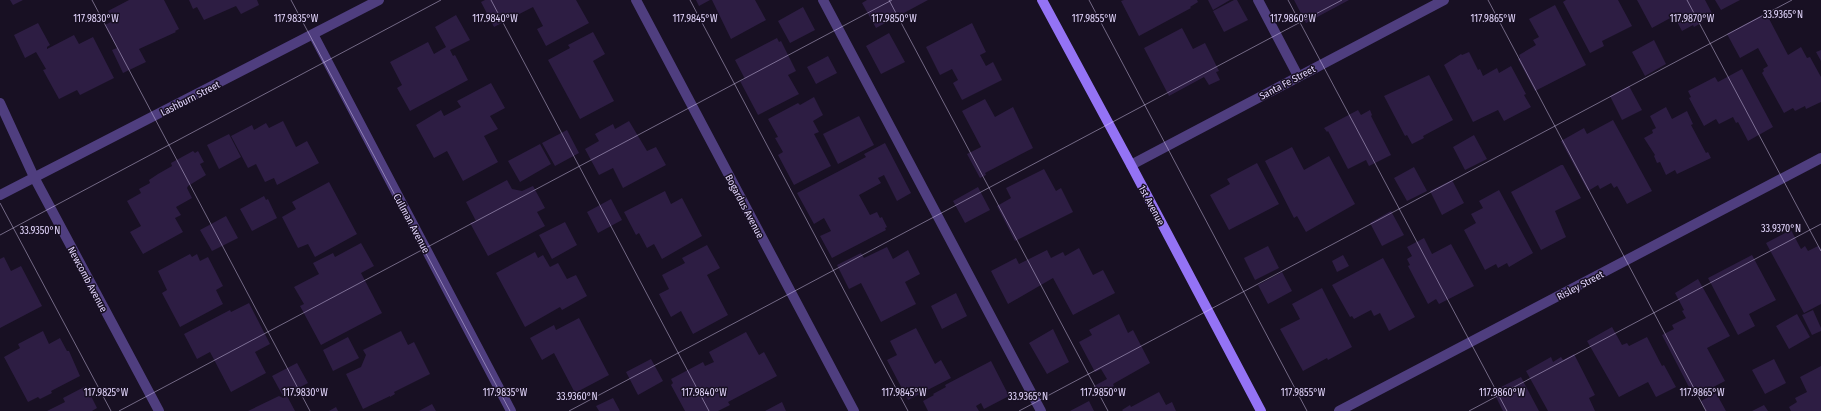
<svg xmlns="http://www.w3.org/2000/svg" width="1821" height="411" font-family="'Fira Sans Condensed',sans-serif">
  <rect width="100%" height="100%" fill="#181023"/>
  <!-- building -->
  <path fill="#2d1d43" d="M10,0H23L13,5Z
    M129,0H164L179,29L175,31L176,32L139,49L146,62L123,73L112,50L117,48L105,25L113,21L108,11Z
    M189,0H257L259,5L241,14L236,6L204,20L197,7L193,9Z
    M485,0H576L589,23L546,46L537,29L543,26L533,7L494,27L481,2Z
    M696,0H710L699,6Z
    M712,0H755L766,20L731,39Z
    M867,0H928L876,28L862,3Z
    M1124,0H1197L1198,2L1190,7L1191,8L1139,36L1121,1Z
    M1208,0H1230L1213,10Z
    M1234,0H1237L1248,20L1224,32L1213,11Z
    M1294,0H1349L1306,23Z
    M1566,0H1618L1632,26L1602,41L1604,46L1590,53L1563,2Z
    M1637,0H1705L1713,15L1702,21L1703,22L1694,27L1693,25L1682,31L1674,16L1652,28Z
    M1715,0H1740L1721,10Z
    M1555,5L1586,65L1535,91L1518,59L1520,58L1519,55L1536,45L1533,40L1539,37L1529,19Z
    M803,7L815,30L790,43L778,21Z
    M1766,13L1788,55L1801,47L1807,58L1810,57L1821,77V102L1806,109L1805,106L1795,111L1793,108L1784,113L1762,73L1764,71L1763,69L1768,66L1758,48L1740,58L1727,34Z
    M456,15L470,40L450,50L453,56L455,55L468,80L410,111L397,88L402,85L390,62L428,42L434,54L446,47L435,27Z
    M38,23L50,45L47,47V49L74,35L79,44L93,37L114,78L80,95L77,90L59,99L43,70L46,69L36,52L25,58L14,35Z
    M972,23L986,52L980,55L986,66L993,62L1002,80L962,100L953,83L958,80L952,69L940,75L926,47Z
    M1182,28L1193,49L1205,43L1219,71L1216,72L1220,80L1209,85L1204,77L1169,96L1144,48Z
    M593,32L605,54L593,61L614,101L580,119L548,60L570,48L568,45Z
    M889,33L905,62L881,74L866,46Z
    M777,38L779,42L781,41L796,71L788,75L799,94L758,115L740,81L745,79L735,60Z
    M1654,40L1666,64L1645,76L1632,52Z
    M1821,50V61L1816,52Z
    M1469,52L1478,70L1480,69L1483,76L1497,68L1499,73L1511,66L1526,94L1524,95L1531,107L1504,121L1498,110L1473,122L1444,65L1461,54L1462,55Z
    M828,56L837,73L816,84L807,67Z
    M1742,69L1773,127L1748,141L1738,122L1736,123L1733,117L1719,124L1716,119L1704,126L1689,98L1691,97L1688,91L1715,77L1718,82Z
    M1429,75L1453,120L1423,136L1424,138L1412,144L1407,135L1405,136L1384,96Z
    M491,83L505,108L490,116L498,129L484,136L498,162L463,181L447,151L434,158L416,125L441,110L444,116L461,107L457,101Z
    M1629,86L1642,110L1622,120L1610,96Z
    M814,97L823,115L813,121L819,132L814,134L831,166L794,185L778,155L783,152L775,138L778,137L768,119L798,103L800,105Z
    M985,99L995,117L1013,107L1033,148L985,173L986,175L980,178L967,154L981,147L962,111Z
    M1666,107L1672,119L1687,111L1693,124L1691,125L1706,153L1708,152L1711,158L1677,174L1675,170L1666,175L1660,162L1657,163L1654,156L1655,155L1644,138L1653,133L1652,130L1656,128L1650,116Z
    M1358,110L1361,115L1370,110L1372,115L1371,116L1391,155L1369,166L1366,160L1348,169L1328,131L1327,132L1324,128Z
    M859,116L874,145L838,164L823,134Z
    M1613,120L1652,191L1627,204L1617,186L1614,188L1611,183L1600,189L1598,185L1588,191L1561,141L1584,128L1587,134Z
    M283,121L296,147L307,141L319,163L277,185L274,178L265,182L256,164L248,168L231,136L252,125L254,130L266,123L269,128Z
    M629,121L647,151L656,147L666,165L623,188L613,168L599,175L585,149L599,141L595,134L613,124L615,129Z
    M567,130L579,153L555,166L542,143Z
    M229,134L241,157L219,169L207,145Z
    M1474,135L1487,159L1465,170L1453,147Z
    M885,143L911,193L897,201L884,175L878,178L881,183L859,195L870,215L877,212L880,218L882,217L887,227L885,228L886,230L832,258L820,236L831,231L824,218L814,224L797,193L866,157L864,154Z
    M540,144L551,164L520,182L508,161Z
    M1292,147L1304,170L1329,156L1355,204L1306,232L1297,216L1294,218L1265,161Z
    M193,151L195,153L198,151L204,162L200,164L206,175L188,186L187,188L192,198L176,207L181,215L175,218L183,232L143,254L130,232L141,226L127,201L141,193L139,189L150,183L149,180L158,174L172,166L171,163Z
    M1257,163L1279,204L1229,230L1210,195L1230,184L1227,179Z
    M1561,165H1563L1581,198L1555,211L1566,237L1541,250L1511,192Z
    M1414,167L1427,191L1407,201L1394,178Z
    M1044,169L1056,191L1061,188L1073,212L1015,241L997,206L1011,198L1006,188Z
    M507,180L512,189L522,191L533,186L545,208L537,212L545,226L488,256L470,223L476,221L466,202Z
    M1452,180L1464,203L1442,215L1430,191Z
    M329,182L357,234L315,257L308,244L298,248L282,217L296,209L292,202Z
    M978,187L990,210L965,223L953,201Z
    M1499,190L1533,253L1509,267L1507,263L1498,268L1496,264L1485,270L1464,230L1476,223L1471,214L1483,208L1479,201Z
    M665,191L671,204L682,198L702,236L662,259L654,244L647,248L639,233L636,235L624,212Z
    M264,196L266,200L268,199L277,218L252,231L240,209Z
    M611,199L622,220L598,233L587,212Z
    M1391,211L1404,235L1382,246L1370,223Z
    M226,216L238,238L212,251L200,230Z
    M565,222L577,245L552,259L539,235Z
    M1791,230L1801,249L1805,246L1808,251L1818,246L1821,249V304L1804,313L1766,243Z
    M1424,238L1432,254L1451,244L1474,286L1439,304L1436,299L1428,304L1408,266L1410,265L1407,259L1412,256L1407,247Z
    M361,243L374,266L361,273L382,313L321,345L300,306L304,304L294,287L319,274L313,263L333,253L335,257Z
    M707,245L720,268L707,275L728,315L693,334L681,311L671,317L659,294L669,289L662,275L685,263L682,258Z
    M1268,246L1279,268L1255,280L1244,258Z
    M887,247L893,259L908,250L920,274L905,282L916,304L881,322L861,283L849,289L837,265L861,253L864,258Z
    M1079,248L1093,275L1103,270L1115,293L1073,315L1053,278L1008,304L991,271L1016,258L1019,264L1047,250L1051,258L1063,252L1065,256Z
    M535,252L538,258L543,255L550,267L558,263L567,279L576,275L587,296L562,310L560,307L525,327L496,273Z
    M190,254L192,257L197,254L200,261L208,257L223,286L216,290L223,304L180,327L162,293L167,290L158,271Z
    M1343,255L1349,266L1337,272L1332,261Z
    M1752,255L1776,300L1749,314L1755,326L1738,335L1708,278Z
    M4,257L11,271L21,266L42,306L0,328V259Z
    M1383,258L1415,317L1389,331L1380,313L1374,316L1371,310L1354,319L1352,316L1350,317L1332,285Z
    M1282,272L1292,291L1268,304L1258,285Z
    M1698,279L1730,336L1707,348L1725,381L1694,397L1662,335L1674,329L1672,325L1686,318L1682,311L1684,310L1675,293Z
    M1322,288L1352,347L1328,360L1327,358L1303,371L1280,329L1300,319L1292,304Z
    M956,293L967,316L942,329L931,306Z
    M249,303L270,344L255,352L266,373L231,392L210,352L197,359L184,334L230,310L231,312Z
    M1813,310L1821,328V331L1812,335L1802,315Z
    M1119,314L1128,333L1133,330L1150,363L1113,384L1114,386L1099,394L1094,386L1107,379L1101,369L1095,372L1079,342L1092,335L1089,330Z
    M1797,314L1810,337L1789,349L1776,326Z
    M579,318L609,375L575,393L554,353L542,360L530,338L554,325L556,330Z
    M1612,327L1622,345L1627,343L1629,346L1647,337L1662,366L1664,365L1676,387L1656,397L1648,382L1619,397L1587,341Z
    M916,328L935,364L941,360L951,378L908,400L887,360L897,355L890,341Z
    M1053,329L1069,362L1047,374L1029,343Z
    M43,331L49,344L60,338L67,351H69L80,376L51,391L52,393L40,399L38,397L28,402L4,357L20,348L18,344Z
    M401,331L408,345L414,342L430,374L394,392L395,394L390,397V396L363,409L346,374L361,367L366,355L363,350Z
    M746,332L759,355L764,352L777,376L728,402L730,405L718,411H685L671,385L673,383L671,379L703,362L705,366L714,362L709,352Z
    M348,337L359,358L333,371L323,350Z
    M1574,354L1595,395L1589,398L1595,411H1548L1526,371L1551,357L1553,362L1561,357L1563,360Z
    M651,359L663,381L638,395L626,372Z
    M1774,359L1786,383L1765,394L1752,370Z
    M991,361L1009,396L984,409L981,403L976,406L979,411H928L923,401L934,395L933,394L946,387L945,385Z
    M297,363L308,383L283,396L272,376Z
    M1821,366V411H1791L1789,407L1797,402L1795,398L1807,392L1800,377Z
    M1521,377L1539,411H1503L1493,391Z
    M86,386L97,408L92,411H47L65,402L63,398Z
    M1159,392L1166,405L1172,402L1176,411H1123L1122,410L1130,405L1131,407Z
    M1716,393L1726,411H1706L1701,401Z
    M279,396L283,398L287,396L295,411H248Z
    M613,398L620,411H599L596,406Z
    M1089,401L1094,411H1070Z
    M782,402L786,411H765Z
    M432,404L436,411H419Z
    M1764,405L1768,411H1752Z
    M336,407L338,411H329Z"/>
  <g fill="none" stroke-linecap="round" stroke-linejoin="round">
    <!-- service -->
    <path stroke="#4f3e7f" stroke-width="10" d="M823,0L1041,411
      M1258,0L1298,76"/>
    <!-- minor -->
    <path stroke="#4f3e7f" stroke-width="10" d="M636,0L854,411
      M313,34L511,411
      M0,103L34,177L159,411
      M0,195L379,0
      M1339,411L1821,158"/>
    <!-- tertiary -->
    <path stroke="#4f3e7f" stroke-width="10" d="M1131,165L1444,0"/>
    <!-- secondary -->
    <path stroke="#9473f5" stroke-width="10" d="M1042,0L1131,165L1261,411"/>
  </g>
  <!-- ticks -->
  <path fill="none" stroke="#e2d5fc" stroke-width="1" stroke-opacity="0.45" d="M92,0L310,411M291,0L510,411M491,0L709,411M690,0L908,411M889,0L1108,411M1089,0L1307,411M1288,0L1507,411M1488,0L1706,411M1687,0L1821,251M0,203L111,411M0,235L441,0M119,411L892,0M569,411L1342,0M1019,411L1792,0M1469,411L1821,224"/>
  <g text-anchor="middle" stroke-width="3" stroke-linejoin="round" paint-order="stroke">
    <!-- street labels -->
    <g font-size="10" fill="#e2d5fc" stroke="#181023">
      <text transform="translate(1287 82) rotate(-28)" y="4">Santa Fe Street</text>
      <text transform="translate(190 98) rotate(-27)" y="4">Lashburn Street</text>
      <text transform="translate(1152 205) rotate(62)" y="4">1st Avenue</text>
      <text transform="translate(745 206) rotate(62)" y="4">Bogardus Avenue</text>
      <text transform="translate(412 223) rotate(62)" y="4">Cullman Avenue</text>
      <text transform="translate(88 279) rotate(62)" y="4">Newcomb Avenue</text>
      <text transform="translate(1580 285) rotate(-28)" y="4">Risley Street</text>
    </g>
  </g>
  <g font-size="10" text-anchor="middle" fill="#e2d5fc" stroke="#181023" stroke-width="3" stroke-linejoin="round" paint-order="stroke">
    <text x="1783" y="18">33.9365°N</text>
    <text x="96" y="22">117.9830°W</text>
    <text x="296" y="22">117.9835°W</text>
    <text x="495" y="22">117.9840°W</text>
    <text x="695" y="22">117.9845°W</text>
    <text x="1094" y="22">117.9855°W</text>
    <text x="1293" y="22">117.9860°W</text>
    <text x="1493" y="22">117.9865°W</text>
    <text x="1692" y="22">117.9870°W</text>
    <text x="894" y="22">117.9850°W</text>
    <text x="1781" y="232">33.9370°N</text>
    <text x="40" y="234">33.9350°N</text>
    <text x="106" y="396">117.9825°W</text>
    <text x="305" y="396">117.9830°W</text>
    <text x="505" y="396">117.9835°W</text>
    <text x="704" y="396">117.9840°W</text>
    <text x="904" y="396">117.9845°W</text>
    <text x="1103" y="396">117.9850°W</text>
    <text x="1303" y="396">117.9855°W</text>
    <text x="1502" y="396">117.9860°W</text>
    <text x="1702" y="396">117.9865°W</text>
    <text x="577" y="400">33.9360°N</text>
    <text x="1028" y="400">33.9365°N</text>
  </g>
</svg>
